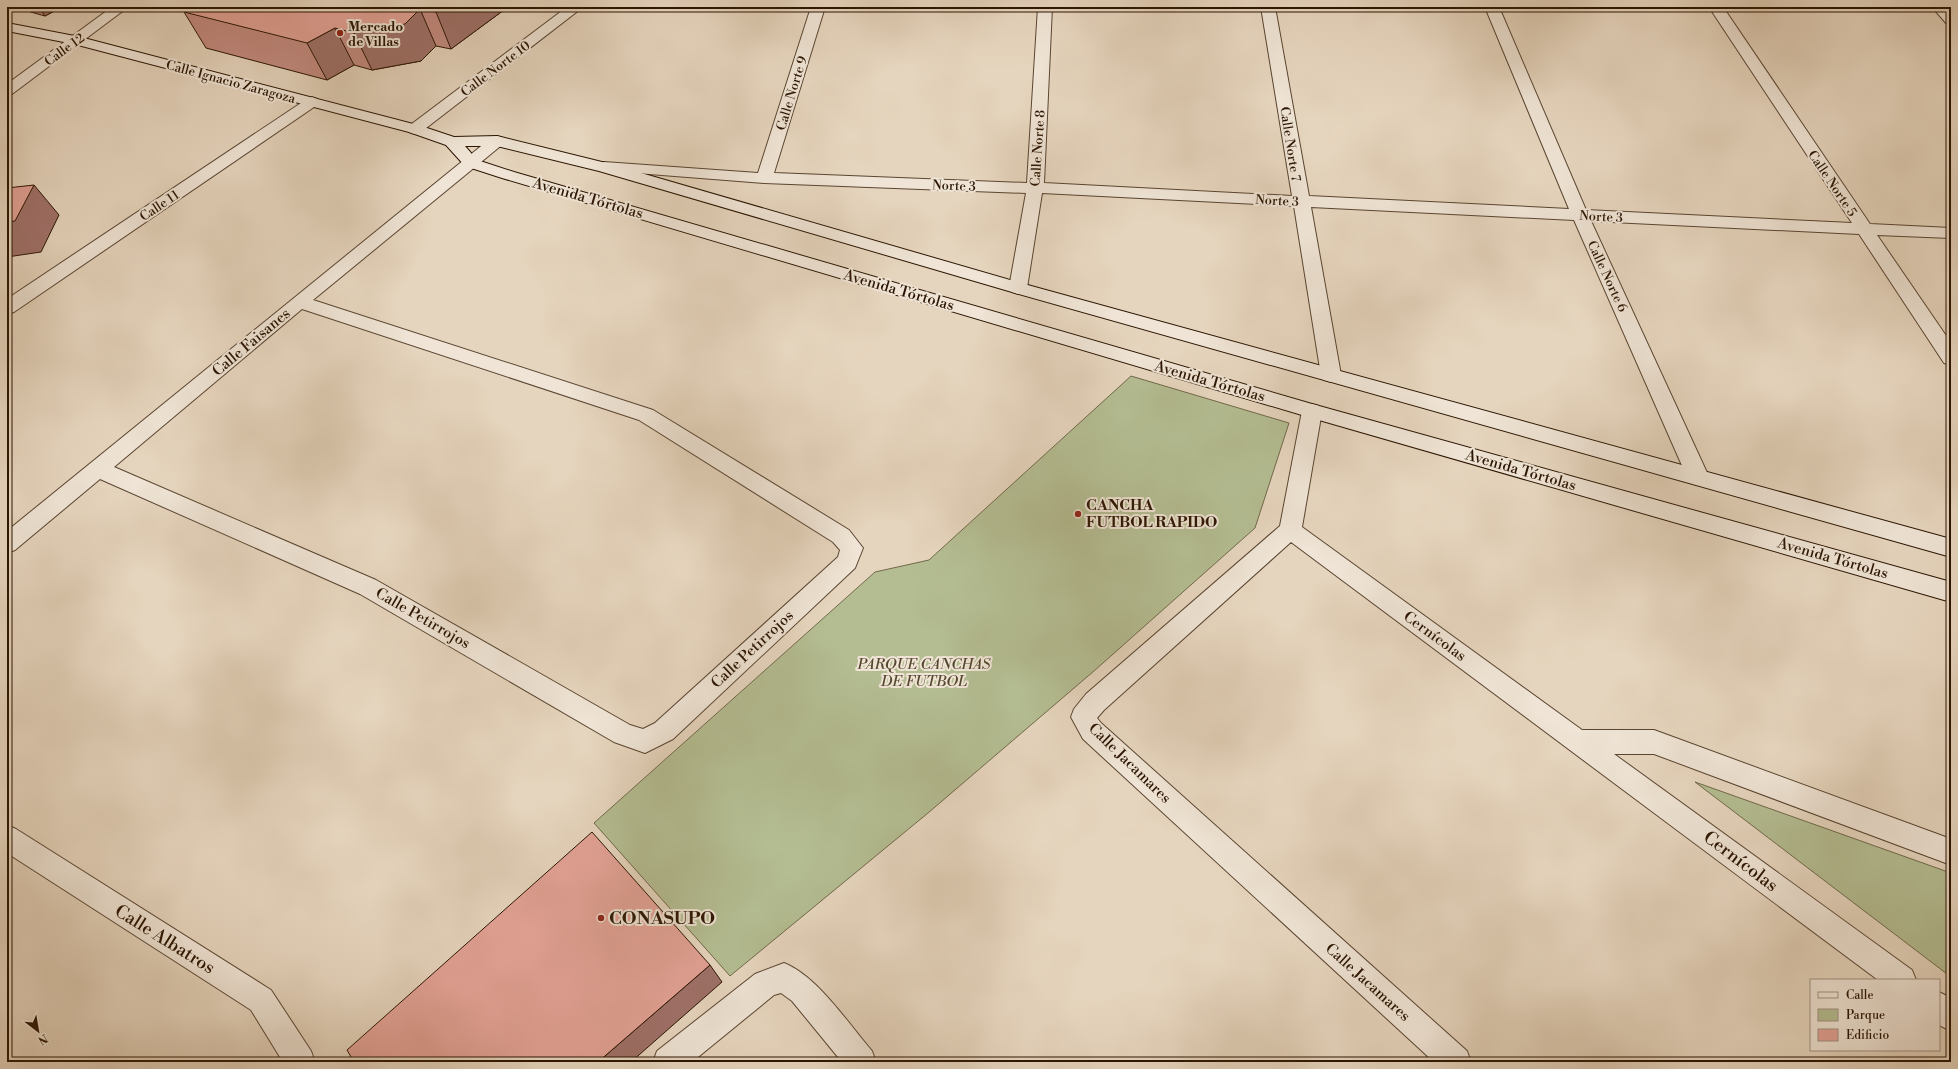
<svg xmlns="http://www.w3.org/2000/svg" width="1958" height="1069" font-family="'Libre Bodoni',serif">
  <rect width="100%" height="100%" fill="#e6d5be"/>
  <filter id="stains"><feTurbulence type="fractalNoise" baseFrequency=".005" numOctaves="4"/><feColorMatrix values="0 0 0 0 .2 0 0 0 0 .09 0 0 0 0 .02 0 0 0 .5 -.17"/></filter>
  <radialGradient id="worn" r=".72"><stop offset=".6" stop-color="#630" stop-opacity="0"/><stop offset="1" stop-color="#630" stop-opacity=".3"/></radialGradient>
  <!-- green -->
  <path fill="#b4bd92" stroke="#70694a" d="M1131,376L1289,423L1255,528L1094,671L928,813L730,976L594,823L875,572L929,560Z
    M1695,782L1951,873V977Z"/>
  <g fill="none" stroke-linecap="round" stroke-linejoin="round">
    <defs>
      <path id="street" d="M112,7H128L12,94L7,96V84Z
        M567,7H583L421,132L415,134L409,132L407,129L409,126Z
        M811,7H825L774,173L1027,183L1038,7H1052L1044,183L1292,196L1261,7H1275L1309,196L1569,209L1485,7H1499L1586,210L1852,223L1709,7H1723L1870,224L1951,228V238L1877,235L1951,343V365L1944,363L1859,234L1591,221L1709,477L1705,483L1698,485L1691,483L1687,477L1574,220L1311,207L1341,375L1338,380L1331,382L1324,380L1321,375L1294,206L1042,193L1027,288L1024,292L1018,294L1012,292L1009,288L1026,193L764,183L598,170L596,167L598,164L604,162L758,173Z
        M1932,7H1947L1951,12V24L1946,23Z
        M312,97L317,99L320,102L317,105L14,312L7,314V299L307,99Z
        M497,136L503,138L505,141L503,144L313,300L653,410L849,530L863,548L855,568L673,739L645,753L614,742L360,594L100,479L15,550L7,553V531L491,138ZM302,309L639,420L833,542L840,550L838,557L655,723L643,729L630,725L376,580L114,467Z
        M1312,404L1319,406L1322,411L1302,527L1582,730H1654L1951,839V865L1654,754H1614L1912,970L1916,980H1878L1291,542L1104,710L1097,718L1101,723L1467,1051L1471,1062H1434L1083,739L1071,717L1074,709L1086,694L1280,526L1302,411L1305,406Z
        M7,825L16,829L271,990L311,1051L315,1062H283L251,1010L7,853Z
        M784,963C817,976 848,1023 872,1051L876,1062H842L792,1001L781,993L774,995L692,1062H653L657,1051L755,974Z
        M1939,992L1951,998V1031L1939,1025Z"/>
      <path id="secondary" d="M7,23L80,37L421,126L454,137L497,136L610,164L1024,284L1951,539V557L1012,292L599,171L497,146H465L477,160L514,172L1312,404L1951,582V602L1312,418L502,178L465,166L446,145L409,132L74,44L7,31Z"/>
    </defs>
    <!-- street casing -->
    <use href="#street" stroke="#5a4531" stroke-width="2"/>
    <!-- secondary casing -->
    <use href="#secondary" stroke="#2b1502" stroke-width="2"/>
    <!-- street -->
    <use href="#street" fill="#efe4d5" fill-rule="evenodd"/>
    <!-- secondary -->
    <use href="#secondary" fill="#efe4d5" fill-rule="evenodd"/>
  </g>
  <!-- wall -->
  <path fill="#c38b81" stroke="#2b1502" d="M13,7H62L45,16Z
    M508,7L451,49L436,46L421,61L372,70L354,65L327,80L206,48L184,12Z"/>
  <!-- shaded-wall -->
  <path fill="#9f7169" stroke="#2b1502" d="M39,7H62L45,16Z
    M443,7H508L451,49L436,12Z
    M420,9L436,46L421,61L372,70L354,33Z
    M335,28L354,65L327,80L307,43Z
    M34,185L59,215L41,252L7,257V222Z
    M710,965L722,982L631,1062H598Z"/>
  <!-- building -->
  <path fill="#e3a296" stroke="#2b1502" d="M184,7H443L436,12L420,9L405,24L354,33L335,28L307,43L184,12Z
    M34,185L15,221L7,222V188Z
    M592,832L710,965L598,1062H354L347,1050Z"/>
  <!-- markers -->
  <g fill="#8f2418" stroke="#efe4d5" stroke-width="1.5">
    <circle cx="340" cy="33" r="4"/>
    <circle cx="1078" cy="514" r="4"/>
    <circle cx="601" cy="918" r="4"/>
  </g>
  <g text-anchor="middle" stroke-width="4" stroke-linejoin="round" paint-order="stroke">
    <!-- far-poi labels -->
    <g font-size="13" font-weight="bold" fill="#2b1502" stroke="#efe4d5" text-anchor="start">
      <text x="348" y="31">Mercado<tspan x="348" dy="15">de Villas</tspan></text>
    </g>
    <!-- far-street labels -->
    <g font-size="13" fill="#2b1502" stroke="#efe4d5">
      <text transform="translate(64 49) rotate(-36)" y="5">Calle 12</text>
      <text transform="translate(495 68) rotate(-37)" y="5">Calle Norte 10</text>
      <text transform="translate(231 81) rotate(15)" y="5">Calle Ignacio Zaragoza</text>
      <text transform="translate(791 93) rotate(-73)" y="5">Calle Norte 9</text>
      <text transform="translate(1291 144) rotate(81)" y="5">Calle Norte 7</text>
      <text transform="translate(1037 148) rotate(-86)" y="5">Calle Norte 8</text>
      <text transform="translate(1833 183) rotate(56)" y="5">Calle Norte 5</text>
      <text transform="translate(954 185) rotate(2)" y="5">Norte 3</text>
      <text transform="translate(1277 200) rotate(3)" y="5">Norte 3</text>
      <text transform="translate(159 205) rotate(-34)" y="5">Calle 11</text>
      <text transform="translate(1601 216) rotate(3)" y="5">Norte 3</text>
      <text transform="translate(1608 276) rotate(65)" y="5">Calle Norte 6</text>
    </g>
    <!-- street labels -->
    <g font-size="15" fill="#2b1502" stroke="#efe4d5">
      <text transform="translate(588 198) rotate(16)" y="5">Avenida Tórtolas</text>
      <text transform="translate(899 290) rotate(16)" y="5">Avenida Tórtolas</text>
      <text transform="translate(251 342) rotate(-40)" y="5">Calle Faisanes</text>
      <text transform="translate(1210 381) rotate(16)" y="5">Avenida Tórtolas</text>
      <text transform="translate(1521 470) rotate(16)" y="5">Avenida Tórtolas</text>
      <text transform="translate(1833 558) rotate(16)" y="5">Avenida Tórtolas</text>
      <text transform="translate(423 618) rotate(30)" y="5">Calle Petirrojos</text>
      <text transform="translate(1435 636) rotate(36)" y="5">Cernícolas</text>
      <text transform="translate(752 649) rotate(-43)" y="5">Calle Petirrojos</text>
      <text transform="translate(1130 763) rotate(44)" y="5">Calle Jacamares</text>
      <text transform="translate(1368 982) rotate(42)" y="5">Calle Jacamares</text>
    </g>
    <!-- poi labels -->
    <g font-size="15" font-weight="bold" fill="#2b1502" stroke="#efe4d5" text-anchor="start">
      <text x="1086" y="510">CANCHA<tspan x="1086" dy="17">FUTBOL RAPIDO</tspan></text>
    </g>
    <!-- park labels -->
    <g font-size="15" font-style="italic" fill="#54472d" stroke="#efe4d5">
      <text x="924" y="669">PARQUE CANCHAS<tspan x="924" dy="17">DE FUTBOL</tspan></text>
    </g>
    <!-- near-street labels -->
    <g font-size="18" fill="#2b1502" stroke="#efe4d5">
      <text transform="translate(1741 861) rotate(37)" y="6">Cernícolas</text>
      <text transform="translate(165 939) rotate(32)" y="6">Calle Albatros</text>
    </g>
    <!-- near-poi labels -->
    <g font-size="18" font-weight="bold" fill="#2b1502" stroke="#efe4d5" text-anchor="start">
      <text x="609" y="924">CONASUPO</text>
    </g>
  </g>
  <!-- margin -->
  <rect width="1958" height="1069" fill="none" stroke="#e6d5be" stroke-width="24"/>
  <rect x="8" y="8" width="1942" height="1053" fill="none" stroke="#2b1502" stroke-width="2"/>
  <rect x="12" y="12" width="1934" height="1045" fill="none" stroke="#2b1502"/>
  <!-- legend -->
  <rect x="1810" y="979" width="130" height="72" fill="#efe4d5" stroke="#a19181"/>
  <rect x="1818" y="992" width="20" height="6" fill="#efe4d5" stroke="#a19181"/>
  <text x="1846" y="999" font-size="12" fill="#2b1502">Calle</text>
  <rect x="1818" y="1009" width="20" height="12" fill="#b4bd92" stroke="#a19181"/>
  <text x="1846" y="1019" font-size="12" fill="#2b1502">Parque</text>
  <rect x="1818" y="1029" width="20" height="12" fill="#e3a296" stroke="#a19181"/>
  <text x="1846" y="1039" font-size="12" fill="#2b1502">Edificio</text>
  <!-- north arrow -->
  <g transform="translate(38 1031) rotate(149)" stroke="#efe4d5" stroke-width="3" paint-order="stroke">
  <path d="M0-3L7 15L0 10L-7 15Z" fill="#2b1502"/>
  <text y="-6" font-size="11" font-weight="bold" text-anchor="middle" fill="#2b1502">N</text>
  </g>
  <rect width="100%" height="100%" filter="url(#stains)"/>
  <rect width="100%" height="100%" fill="url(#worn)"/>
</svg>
